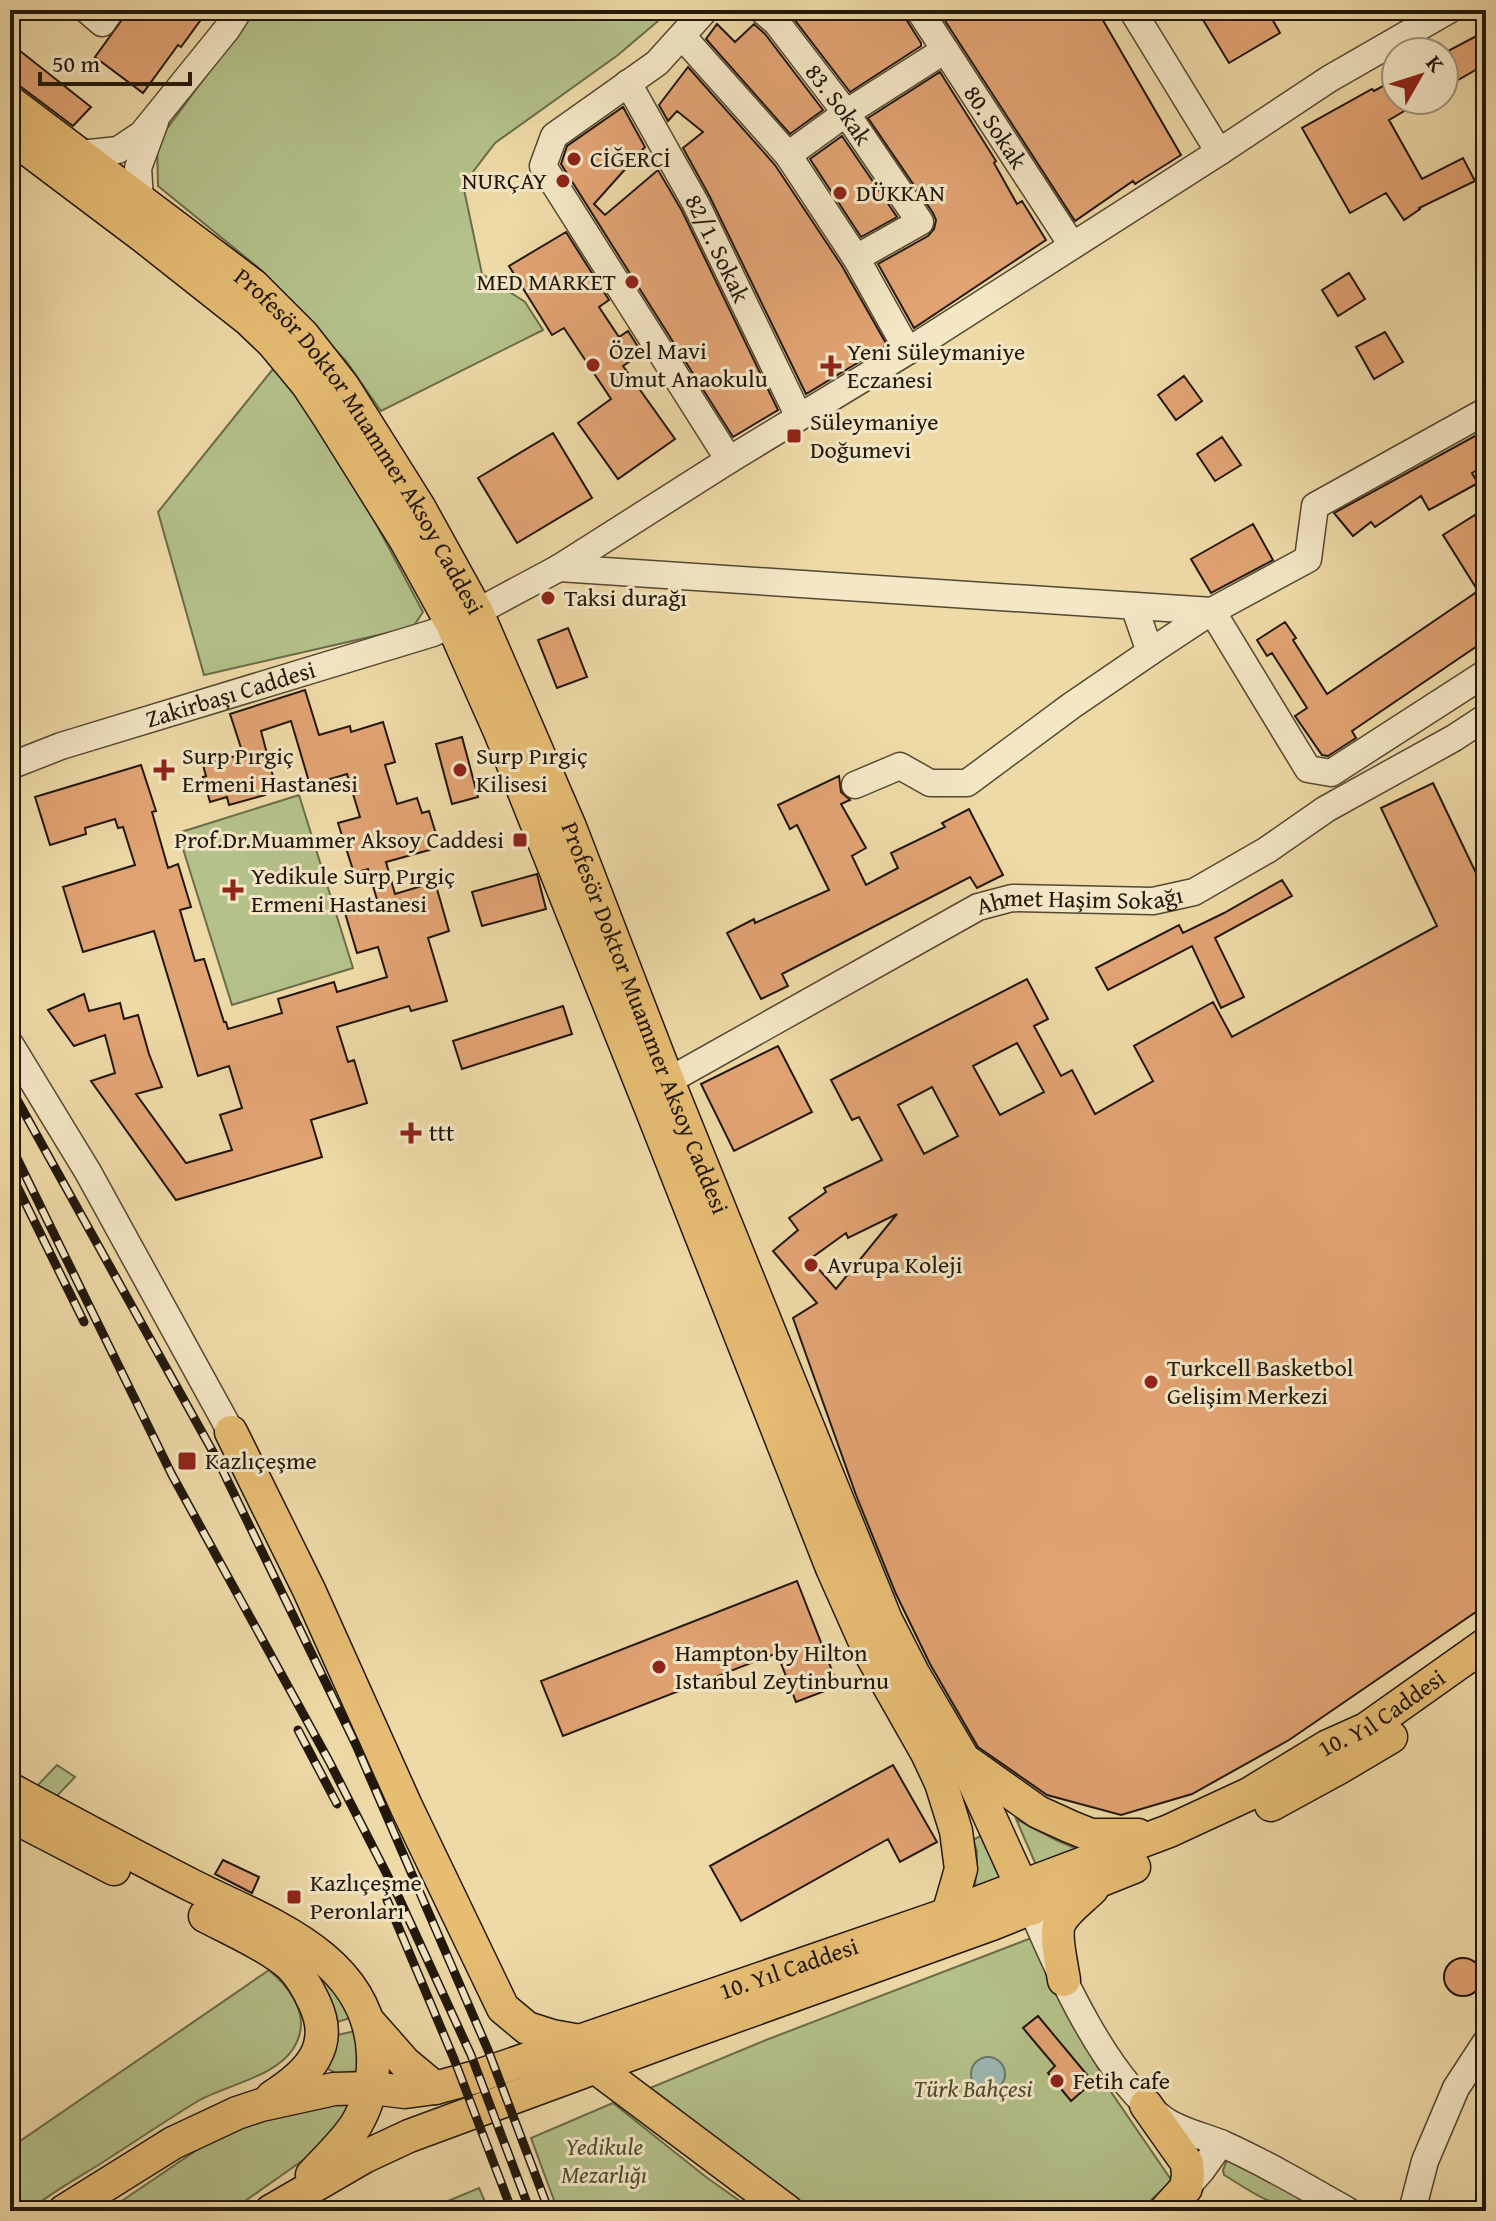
<svg xmlns="http://www.w3.org/2000/svg" width="1496" height="2221" font-family="'Gentium Book Plus',serif">
  <rect width="100%" height="100%" fill="#eedaa7"/>
  <filter id="stains"><feTurbulence type="fractalNoise" baseFrequency=".0025" numOctaves="4"/><feColorMatrix values="0 0 0 0 .2 0 0 0 0 .09 0 0 0 0 .02 0 0 0 .5 -.17"/></filter>
  <radialGradient id="worn" r=".72"><stop offset=".6" stop-color="#630" stop-opacity="0"/><stop offset="1" stop-color="#630" stop-opacity=".3"/></radialGradient>
  <!-- green -->
  <path fill="#b4c18a" stroke="#6a6c4a" stroke-width="2" d="M251,10H671L618,55L495,143L463,185L482,274L525,302L543,330L381,411L346,361L260,269L158,186L157,142L226,49Z
    M277,364L350,475L423,612L413,627L204,675L158,512Z
    M299,795L353,968L232,1005L178,833Z
    M57,1765L75,1777L55,1798L37,1786Z
    M1016,1819L1056,1840L1077,1849L1036,1865Z
    M984,1834L1005,1877L975,1888L977,1851L973,1840Z
    M1034,1937L1066,2006L1109,2089L1172,2181L1139,2211H1044L1039,2208L1037,2211H814L650,2088L766,2040Z
    M298,1956L316,1968L354,2017L337,2022C333,1994 316,1976 298,1956Z
    M269,1970C292,1990 313,2018 293,2049C275,2077 226,2085 198,2101C165,2121 133,2143 100,2164C76,2179 50,2193 29,2211H10V2148Z
    M360,2030L365,2070L337,2074L325,2067L336,2044L337,2035Z
    M343,2099L357,2105L306,2158L231,2211H107L222,2133L255,2118Z
    M613,2103L706,2177L754,2211H558L531,2138Z
    M1227,2160L1309,2199C1305,2201 1302,2204 1298,2205C1275,2211 1243,2186 1224,2175L1223,2170Z
    M479,2188L489,2211H423H424Z"/>
  <!-- water -->
  <path fill="#9cb8b1" stroke="#6b786e" stroke-width="2" d="M971 2074a17 17 0 1 1 34 0a17 17 0 1 1-34 0Z"/>
  <!-- building -->
  <path fill="#e2a373" stroke="#21170a" stroke-width="2" fill-rule="evenodd" d="M129,10H208L181,47L178,45L143,93L95,57Z
    M803,10H903L906,19L921,43V46L850,92L794,19Z
    M938,10H1097L1181,155L1135,184L1133,181L1075,221Z
    M1197,10H1267L1280,33L1229,63Z
    M717,24L735,42L754,24L765,34L823,110L790,134L706,39Z
    M1486,31V64L1444,88V53Z
    M10,43L91,107L73,126L21,87L10,83Z
    M688,67L775,165L842,266L887,345L806,394L710,197L683,148L703,132L677,111L668,121L659,105Z
    M940,72L996,161L994,163L1017,204L1022,201L1046,240L914,328L878,264L928,236L934,229L936,220L933,213L868,118Z
    M1396,79V100H1423L1389,120L1422,179L1463,158L1475,181L1419,208L1420,209L1404,220L1386,193L1350,213L1302,128L1372,89L1374,91Z
    M623,107L645,147L594,204L605,215L658,170L682,211L778,410L733,437L561,164L567,146Z
    M842,136L897,217L861,237L810,159Z
    M566,232L609,300L599,307L619,337L628,331L642,353L623,366L675,439L618,479L578,423L611,399L564,328L552,335L509,266Z
    M1349,273L1365,299L1338,316L1322,290Z
    M1385,332L1403,362L1374,379L1356,347Z
    M1184,376L1202,401L1176,420L1158,395Z
    M1486,430V465L1472,473L1478,483L1429,510L1421,496L1375,527L1371,522L1353,536L1334,513Z
    M553,433L592,498L517,543L478,478Z
    M1222,437L1241,465L1215,481L1197,454Z
    M1486,508V640L1352,731L1356,738L1328,756L1322,755L1295,716L1307,708L1272,653L1267,656L1257,640L1285,622L1296,638L1293,640L1327,694L1478,591L1443,535Z
    M1253,524L1273,560L1211,593L1191,559Z
    M568,628L587,677L557,688L538,640Z
    M305,690L319,735L350,726L351,732L383,722L395,762L385,765L397,804L417,798L422,813L429,811L436,834L429,836L433,849L386,862L395,894L435,882L449,931L428,938L447,1001L411,1011L409,1006L337,1027L348,1062L354,1060L367,1103L311,1120L322,1157L176,1200L91,1081L115,1073L105,1035L74,1046L48,1010L84,994L89,1011L120,1003L124,1019L138,1015L149,1054L162,1087L136,1094L186,1163L232,1150L220,1115L242,1108L229,1066L198,1076L154,931L83,952L63,887L135,865L123,827L118,828L115,819L85,828L86,834L50,845L35,797L141,765L156,811L152,812L168,868L178,864L191,907L180,910L195,961L204,959L224,1022H226L228,1029L282,1013L278,999L334,982L337,992L387,977L378,947L357,953L345,913L378,903L368,869L354,873L338,823L360,817L347,774L310,785L291,721L261,731L275,784L263,787L265,795L229,805L227,797L210,802L203,777L206,776L203,765L243,754L230,714Z
    M462,737L478,797L452,804L436,744Z
    M839,776L841,792L850,800L841,804L866,848L852,856L866,885L898,868L891,853L945,827L942,823L969,809L1003,875L977,888L970,877L782,974L788,986L761,999L727,933L754,919L755,923L829,890L797,825L790,829L778,805Z
    M1433,783L1486,894V1605L1289,1740L1192,1794L1121,1815L1047,1795L978,1747L930,1664L896,1594L856,1495L793,1318L817,1303L773,1251L798,1230L789,1218L826,1192L824,1188L882,1160L859,1117L852,1120L831,1080L1027,979L1048,1019L1034,1026L1061,1076L1072,1070L1095,1114L1153,1081L1134,1046L1213,1002L1232,1037L1437,926L1381,808ZM1017,1043L1044,1092L1000,1115L973,1066ZM932,1087L958,1136L924,1154L898,1105ZM897,1214L836,1289L810,1259L846,1233L848,1238Z
    M537,874L546,909L482,926L472,892Z
    M1282,880L1292,896L1215,938L1244,997L1221,1008L1192,946L1108,990L1096,968L1179,925L1183,933L1224,913Z
    M563,1006L572,1034L462,1069L453,1041Z
    M778,1046L812,1112L734,1151L701,1084Z
    M797,1581L838,1686L796,1702L777,1653L563,1736L541,1681Z
    M893,1765L937,1842L900,1862L888,1839L741,1921L710,1866Z
    M223,1860L259,1877L252,1893L215,1874Z
    M1444 1977a19 19 0 1 1 38 0a19 19 0 1 1-38 0Z
    M1038,2016L1093,2082L1071,2101L1048,2073L1055,2066L1023,2028Z"/>
  <g fill="none" stroke-linecap="round" stroke-linejoin="round">
    <defs>
      <g id="minor">
        <path d="M87,10L102,23L111,10"/>
        <path d="M705,10L657,63L554,136L543,166L729,460"/>
        <path id="s1" d="M762,10L777,23L846,113L920,222L856,258"/>
        <path id="s2" d="M919,10L1072,245"/>
        <path d="M1132,10L1219,152"/>
        <path d="M682,36L788,155L856,258L908,351"/>
        <path id="s3" d="M628,83L696,204L799,417"/>
        <path d="M80,154L118,150L142,134L227,29L239,10"/>
        <path d="M788,155L846,113L945,50"/>
        <path d="M140,199L138,168L155,122"/>
        <path d="M559,568L1212,611L1308,769L1331,773L1486,673"/>
        <path d="M477,612L559,568L729,460L908,351L1219,152L1329,79L1449,10"/>
        <path d="M1150,652L1212,611L1308,559L1315,506L1486,411"/>
        <path id="s4" d="M10,766L61,746L433,633L452,624"/>
        <path d="M855,785L900,766L930,783H967L1071,706L1150,652L1134,606"/>
        <path d="M10,1044L88,1172L231,1432"/>
        <path id="s5" d="M668,1081L978,907L1012,898L1153,901L1194,892L1267,850L1326,809L1454,738L1486,717"/>
        <path d="M1032,1909C1059,1973 1106,2078 1163,2119C1181,2132 1205,2136 1225,2145C1267,2164 1308,2188 1348,2211"/>
        <path d="M1186,2188L1201,2171L1221,2143"/>
        <path d="M1412,2211L1425,2161L1456,2088L1486,2042"/>
      </g>
      <g id="major">
        <path id="s6" d="M10,102L254,286L303,335L343,386L419,507L477,612L570,827L668,1081L886,1620L913,1673L963,1758L1032,1909"/>
        <path d="M10,136L144,237L249,320L273,343L307,384L330,419L405,539L452,624L500,732L652,1111L832,1568L868,1649L927,1753L941,1783L956,1831L961,1869L948,1914"/>
        <path d="M231,1432L309,1590L406,1806L503,2008L527,2028L552,2036L580,2041"/>
        <path d="M969,1763L1038,1812L1071,1827L1091,1835H1138"/>
        <path d="M10,1789C71,1822 132,1855 193,1886C267,1923 370,1957 373,2055C374,2080 369,2103 356,2125C344,2143 327,2159 312,2175"/>
        <path d="M1271,1805L1337,1769L1391,1737"/>
        <path d="M10,1815L114,1869"/>
        <path d="M205,1916C230,1929 270,1947 291,1966C301,1976 308,1989 314,2002C336,2047 308,2074 272,2097"/>
        <path d="M1064,1980C1062,1966 1054,1934 1060,1922C1067,1909 1082,1899 1092,1889"/>
        <path d="M368,2021L405,2063L435,2088"/>
        <path d="M595,2067L787,2211"/>
        <path d="M1146,2105L1187,2163L1188,2175L1186,2188L1165,2211"/>
        <path id="s7" d="M64,2211L173,2143L237,2113L261,2105L334,2089L372,2088L405,2092L435,2088L472,2078L948,1914L1169,1831L1249,1794L1328,1746L1366,1729L1486,1644"/>
        <path d="M271,2211L364,2157L409,2136L683,2035L992,1924L1134,1867"/>
      </g>
    </defs>
    <!-- minor casing -->
    <use href="#minor" stroke="#544831" stroke-width="29"/>
    <!-- major casing -->
    <use href="#major" stroke="#21170a" stroke-width="35"/>
    <!-- minor -->
    <use href="#minor" stroke="#f4e7c6" stroke-width="26"/>
    <!-- major -->
    <use href="#major" stroke="#e7bd74" stroke-width="32"/>
    <defs>
      <path id="rail" d="M10,1087L218,1461L356,1745L488,2050L549,2211
        M10,1144L172,1475L329,1761L399,1898L471,2055L530,2211
        M10,1172L84,1322
        M298,1730L337,1804
        M387,1900L454,2059L512,2211"/>
    </defs>
    <!-- rail casing -->
    <use href="#rail" stroke="#21170a" stroke-width="9"/>
    <!-- rail -->
    <use href="#rail" stroke="#f4e7c6" stroke-width="6" stroke-dasharray="18" stroke-linecap="butt"/>
  </g>
  <!-- markers -->
  <g fill="#8f2418" stroke="#f4e7c6" stroke-width="3">
    <circle cx="574" cy="159" r="8"/>
    <circle cx="563" cy="181" r="8"/>
    <circle cx="840" cy="193" r="8"/>
    <circle cx="632" cy="282" r="8"/>
    <circle cx="593" cy="365" r="8"/>
    <path d="M827 354h8v8h8v8h-8v8h-8v-8h-8v-8h8z"/>
    <rect x="786" y="428" width="16" height="16" rx="4"/>
    <circle cx="548" cy="598" r="8"/>
    <path d="M160 758h8v8h8v8h-8v8h-8v-8h-8v-8h8z"/>
    <circle cx="460" cy="770" r="8"/>
    <rect x="512" y="832" width="16" height="16" rx="4"/>
    <path d="M229 878h8v8h8v8h-8v8h-8v-8h-8v-8h8z"/>
    <path d="M407 1121h8v8h8v8h-8v8h-8v-8h-8v-8h8z"/>
    <circle cx="811" cy="1265" r="8"/>
    <circle cx="1151" cy="1382" r="8"/>
    <rect x="177" y="1451" width="20" height="20" rx="4"/>
    <circle cx="659" cy="1667" r="8"/>
    <rect x="286" y="1889" width="16" height="16" rx="4"/>
    <circle cx="1057" cy="2081" r="8"/>
  </g>
  <g text-anchor="middle" stroke-width="6" stroke-linejoin="round" paint-order="stroke">
    <!-- street labels -->
    <g font-size="24" fill="#21170a" stroke="#f4e7c6">
      <text dy="8" stroke="none"><textPath href="#s1" startOffset="122">83. Sokak</textPath></text>
      <text dy="8" stroke="none"><textPath href="#s2" startOffset="140">80. Sokak</textPath></text>
      <text dy="8" stroke="none"><textPath href="#s3" startOffset="188">82/1. Sokak</textPath></text>
      <text dy="8" stroke="none"><textPath href="#s6" startOffset="494">Profesör Doktor Muammer Aksoy Caddesi</textPath></text>
      <text dy="8" stroke="none"><textPath href="#s4" startOffset="232">Zakirbaşı Caddesi</textPath></text>
      <text dy="8" stroke="none"><textPath href="#s5" startOffset="458">Ahmet Haşim Sokağı</textPath></text>
      <text dy="8" stroke="none"><textPath href="#s6" startOffset="1142">Profesör Doktor Muammer Aksoy Caddesi</textPath></text>
      <text dy="8" stroke="none"><textPath href="#s7" startOffset="1422">10. Yıl Caddesi</textPath></text>
      <text dy="8" stroke="none"><textPath href="#s7" startOffset="774">10. Yıl Caddesi</textPath></text>
    </g>
    <!-- poi labels -->
    <g font-size="24" fill="#21170a" stroke="#f4e7c6" text-anchor="start">
      <text x="590" y="167">CİĞERCİ</text>
      <text x="547" y="189" text-anchor="end">NURÇAY</text>
      <text x="856" y="201">DÜKKAN</text>
      <text x="616" y="290" text-anchor="end">MED MARKET</text>
      <text x="609" y="359">Özel Mavi<tspan x="609" dy="28">Umut Anaokulu</tspan></text>
      <text x="847" y="360">Yeni Süleymaniye<tspan x="847" dy="28">Eczanesi</tspan></text>
      <text x="810" y="430">Süleymaniye<tspan x="810" dy="28">Doğumevi</tspan></text>
      <text x="564" y="606">Taksi durağı</text>
      <text x="182" y="764">Surp Pırgiç<tspan x="182" dy="28">Ermeni Hastanesi</tspan></text>
      <text x="476" y="764">Surp Pırgiç<tspan x="476" dy="28">Kilisesi</tspan></text>
      <text x="504" y="848" text-anchor="end">Prof.Dr.Muammer Aksoy Caddesi</text>
      <text x="251" y="884">Yedikule Surp Pırgiç<tspan x="251" dy="28">Ermeni Hastanesi</tspan></text>
      <text x="429" y="1141">ttt</text>
      <text x="827" y="1273">Avrupa Koleji</text>
      <text x="1167" y="1376">Turkcell Basketbol<tspan x="1167" dy="28">Gelişim Merkezi</tspan></text>
      <text x="205" y="1469">Kazlıçeşme</text>
      <text x="675" y="1661">Hampton by Hilton<tspan x="675" dy="28">Istanbul Zeytinburnu</tspan></text>
      <text x="310" y="1891">Kazlıçeşme<tspan x="310" dy="28">Peronları</tspan></text>
      <text x="1073" y="2089">Fetih cafe</text>
    </g>
    <!-- park labels -->
    <g font-size="24" font-style="italic" fill="#4d4a30" stroke="#f4e7c6">
      <text x="973" y="2097">Türk Bahçesi</text>
      <text x="604" y="2155">Yedikule<tspan x="604" dy="28">Mezarlığı</tspan></text>
    </g>
  </g>
  <!-- margin -->
  <rect width="1496" height="2221" fill="none" stroke="#eedaa7" stroke-width="40"/>
  <rect x="12" y="12" width="1472" height="2197" fill="none" stroke="#21170a" stroke-width="4"/>
  <rect x="20" y="20" width="1456" height="2181" fill="none" stroke="#21170a" stroke-width="2"/>
  <!-- north arrow -->
  <g transform="translate(1420 76) rotate(51)"><circle r="38" fill="#f4e7c6" stroke="#a0947b" stroke-width="2"/>
  <path d="M0-6L14 30L0 20L-14 30Z" fill="#8f2418"/>
  <text y="-12" font-size="22" font-weight="bold" text-anchor="middle" fill="#21170a">K</text>
  </g>
  <!-- scale -->
  <path d="M40 72v12h150v-12" fill="none" stroke="#21170a" stroke-width="4"/>
  <text x="52" y="72" font-size="24" fill="#21170a" stroke="#f4e7c6" stroke-width="6" paint-order="stroke">50 m</text>
  <rect width="100%" height="100%" filter="url(#stains)"/>
  <rect width="100%" height="100%" fill="url(#worn)"/>
</svg>
